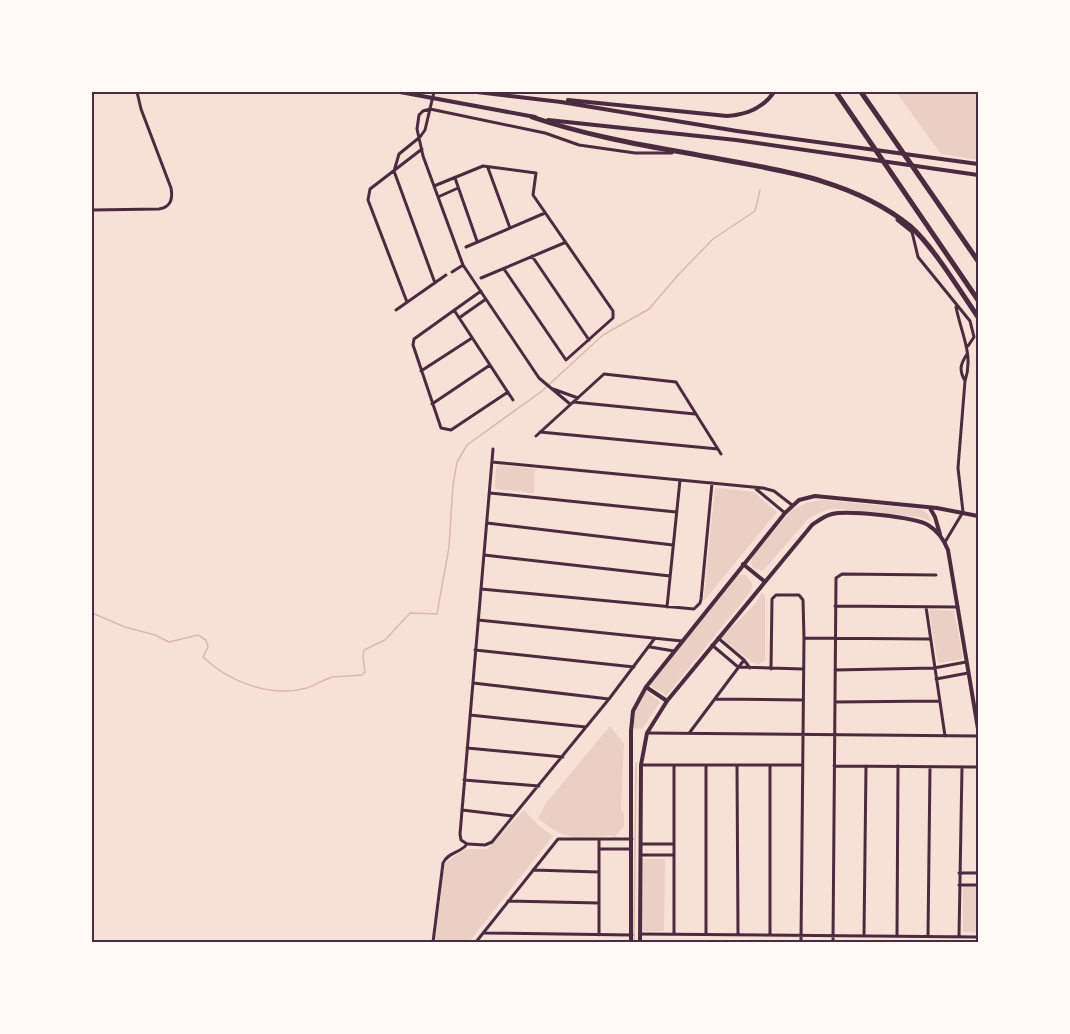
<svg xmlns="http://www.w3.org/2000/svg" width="1070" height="1034" font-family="'Exo 2',sans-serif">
  <rect width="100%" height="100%" fill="#f7e1d7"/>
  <!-- green -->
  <path fill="#ebcfc5" d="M896,92H978V160L941,154Z
    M498,465L535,469L534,493L495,489L496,467Z
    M719,488L754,492L777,512L703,602L715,489Z
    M821,500L920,509L928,514L932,522L919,517L841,509H828L809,518L763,571L753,568L751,562L752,557L791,511L806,503Z
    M737,575H746L753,585L751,591L666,696L650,685Z
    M762,592L765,596V661L759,664L752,662L721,638L756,603Z
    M931,609L954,611L963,659L938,663L929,612Z
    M645,690L660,702L642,729L632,728L633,713Z
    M610,726L624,744L621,809L624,814V826L616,835L615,839L611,835C577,839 565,841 538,818L546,803Z
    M524,810L539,826L553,836L469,942H434L441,895L442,865L466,849H487Z
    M641,859H665L664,931H642Z
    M978,886V933L963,932V887Z"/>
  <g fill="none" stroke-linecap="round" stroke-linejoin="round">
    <!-- stream -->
    <path stroke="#dcb8b0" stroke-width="1.5" d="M92,613L125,627L155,635L169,642L198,635L206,640L208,647L203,657C229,682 271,698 307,688C316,685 324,679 333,677C342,676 353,676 362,675L365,672L363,657L364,650L385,640L410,613L437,614L449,547L453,485L457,462L467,445L542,391L603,335L649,309L679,274L713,239L755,211L760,190
      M634,942L636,763"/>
    <!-- minor -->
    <path stroke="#4a2c40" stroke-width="3" d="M434,92L425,130L420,137L399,154L394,171L435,283
      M696,92H701
      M504,95L510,92
      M488,168L510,228
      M455,178L477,241
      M434,186L483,166L536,173L533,195L613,311V318L566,360L504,269
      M438,197L458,188
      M92,210L159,209C171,207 173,199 171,188L141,109L137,92
      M897,220L912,232L918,257L970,321L974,337L968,346
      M466,247L545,213
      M532,256L589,340
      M452,272L463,265
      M481,278L564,243
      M481,291L414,339L413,345L441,428L451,430L508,392
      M407,302L368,200L370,189L422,149
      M396,310L446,275
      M454,310L513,400
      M459,318L486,299
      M421,371L472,338
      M965,381C959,370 960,365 967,354
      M553,389L578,398
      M573,402L695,414
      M432,404L490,365
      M570,404L539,378L463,265L423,156L417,129L419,115L423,111L430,109L545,133L579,145L635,153H672
      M540,432L718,449
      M536,436L604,374L676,382L721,454
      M492,462L763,488L774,491L792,505
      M756,489L785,513
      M490,493L676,512
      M487,523L673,545
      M945,542L963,512L958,468L965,381C974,355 961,333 956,307
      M484,555L670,576
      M481,589L694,609L700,603L701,599L712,483
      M835,606L958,607
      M667,607L680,480
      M926,607L945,736
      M478,620L682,641
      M718,638L744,660L750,668
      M804,638L930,639
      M712,645L738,667L803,669
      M650,647L674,651
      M475,650L634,667
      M771,669L772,599L776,595H799L803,600L804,638L801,942
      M835,670L934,668L966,662
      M936,679L968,673
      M473,683L609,699
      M715,699L803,700
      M835,702L939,701
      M470,715L586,727
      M690,732L744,660
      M647,733L978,736
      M467,748L563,757
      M641,765H801
      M706,765V934
      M737,765L738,934
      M770,765V934
      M834,766L978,767
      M464,780L539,786
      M462,810L513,816
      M467,844L461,840L460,834L493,449
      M468,844L485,845L492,842L609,699L655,638
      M641,844H672
      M599,849H630
      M641,855H672
      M533,870L599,872
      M959,873H978
      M959,885H978
      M508,901L599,903
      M484,933L632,935
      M640,934L978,937
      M674,934V765
      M599,935V839
      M864,935L866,766
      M897,936L898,766
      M928,936L930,767
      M959,936L962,767
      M433,942L443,863C448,852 461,853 467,844
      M476,942L558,839H632
      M833,942L836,578L842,574L936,575"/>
    <!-- tertiary -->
    <path stroke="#4a2c40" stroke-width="4" d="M930,508L935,517L940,534
      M743,564L764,581
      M646,687L667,701
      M631,942V731L633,711L646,687L785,513L799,500L815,496L937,508L978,516
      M640,942L641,765L647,733L667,701L812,525C818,521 824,516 832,514C847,510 915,517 928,525C938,531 944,540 948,550L978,729"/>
    <!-- secondary -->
    <path stroke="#4a2c40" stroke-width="4" d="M400,92L535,117
      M477,92L561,102L737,131L978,164
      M568,100L727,116C747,115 763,108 774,92
      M548,120L736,140L978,175"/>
    <!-- motorway -->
    <path stroke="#4a2c40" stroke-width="5" d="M836,92L978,300
      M861,92L978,261
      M532,117C582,134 634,144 687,153C763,168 847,175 910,226C933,246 960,291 978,317"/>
  </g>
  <!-- border -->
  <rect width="1070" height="1034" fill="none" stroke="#fffaf5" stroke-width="186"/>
  <rect x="93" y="93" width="884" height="848" fill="none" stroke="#4a2c40" stroke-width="2"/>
</svg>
